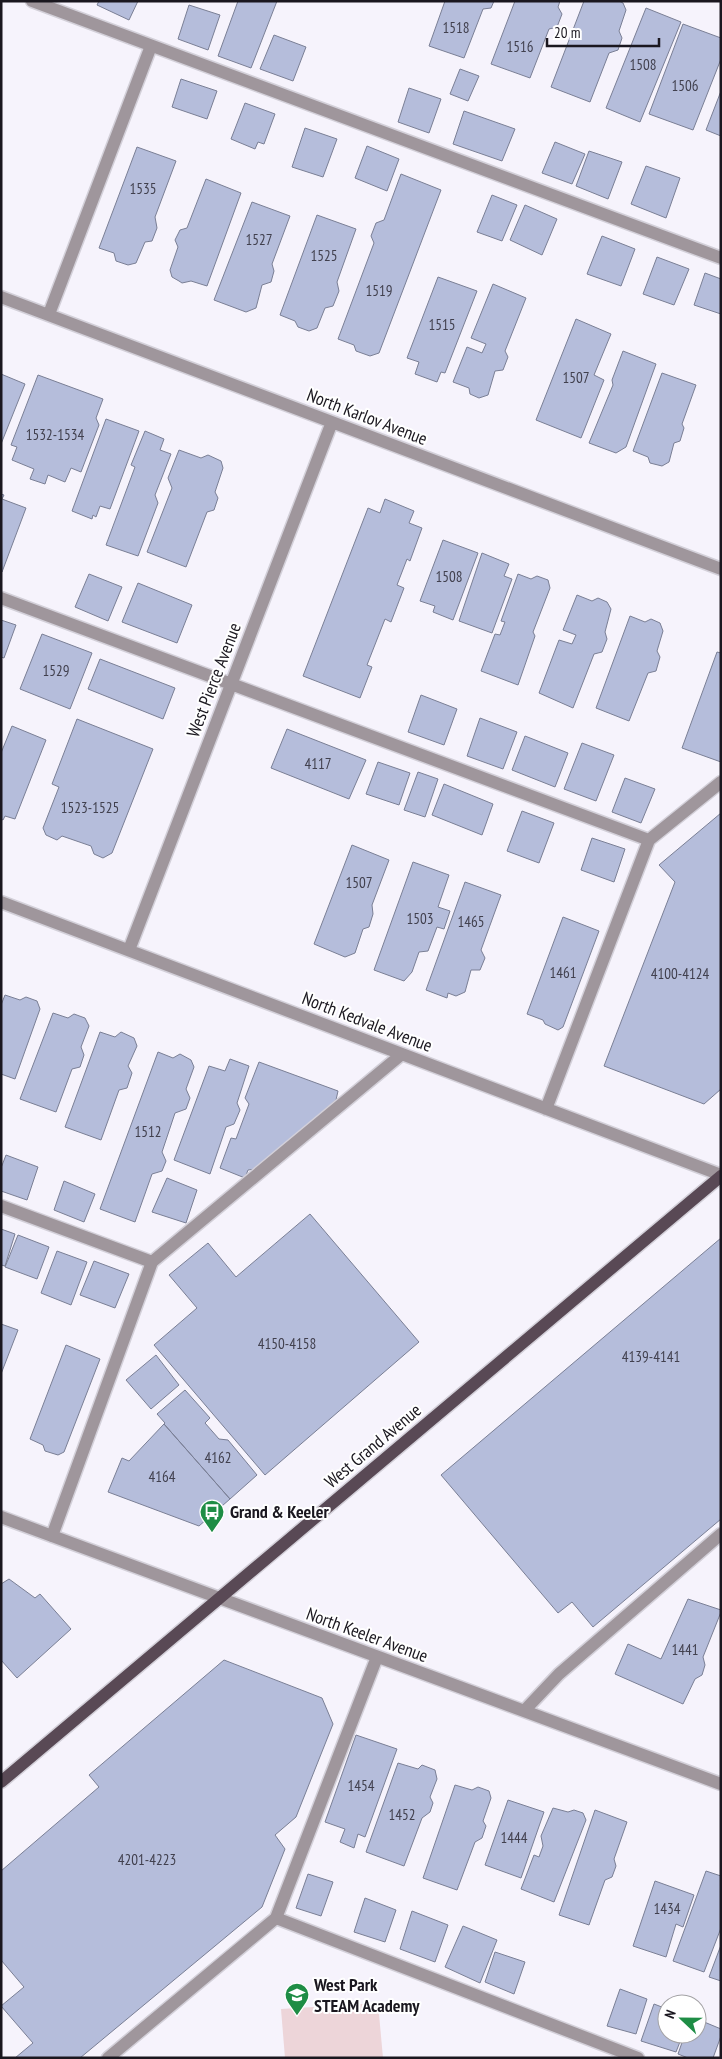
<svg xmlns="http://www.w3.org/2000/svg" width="722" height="2059" font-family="'PT Sans Narrow',sans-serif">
  <rect width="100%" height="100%" fill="#f6f3fc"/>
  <!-- green -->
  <path fill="#edd5d9" d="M378,2003L383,2058H285L281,2009Z"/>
  <!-- building -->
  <path fill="#b5bddb" stroke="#7a7f95" d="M99,1H138L129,20L97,5Z
    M238,1H277L251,68L218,56Z
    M445,1H494L491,8L483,9L464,58L429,46Z
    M515,1H560L558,7L562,14L557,27L549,29L530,78L491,64Z
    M584,1H619L623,3L626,10L619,31L622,38L618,50L609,53L590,102L551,87Z
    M189,5L220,15L208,50L178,39Z
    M646,8L681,22L640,122L606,108Z
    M683,24L721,38V59L693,130L649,114Z
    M274,35L306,47L293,81L260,69Z
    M460,69L479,76L468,101L450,94Z
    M181,79L217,91L207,119L172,107Z
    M409,88L441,99L429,133L398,122Z
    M721,91V136L706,130Z
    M245,103L275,114L264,144L258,142L255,149L231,139Z
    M464,111L515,129L502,161L453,144Z
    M305,128L337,139L323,177L292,167Z
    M555,142L585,154L572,184L542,173Z
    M367,146L399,159L387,191L355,178Z
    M137,147L176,161L155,217L157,228L152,241L145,242L136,263L128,265L116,261L114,253L99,248Z
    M589,151L622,162L608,199L576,186Z
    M646,166L680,178L666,218L631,204Z
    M401,174L441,190L379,353L370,356L356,351L354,345L338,339L374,243L371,236L376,223L384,220Z
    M206,179L241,193L207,286L191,281L182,283L179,281L172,277L170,270L178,247L175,240L180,230L187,228Z
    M492,195L517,205L502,241L477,232Z
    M252,202L290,216L272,264L274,271L271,282L262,285L256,308L246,312L214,300Z
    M525,205L557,219L542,255L510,240Z
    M317,215L356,229L337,282L339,291L333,306L325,308L317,328L309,331L298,327L295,321L280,315Z
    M602,236L635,249L621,286L587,274Z
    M657,257L689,269L674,305L643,294Z
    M705,273L721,279V314L694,305Z
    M438,277L477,291L445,373L441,372L437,382L415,374L419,362L407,358Z
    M493,284L526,298L505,351L508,357L503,370L495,371L488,395L479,398L470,394L469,388L453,382L467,347L482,353L486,344L471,338Z
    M576,319L611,334L594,375L604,380L581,438L536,420Z
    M623,351L656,364L626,447L616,453L589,443L613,385L612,380Z
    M662,373L696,385L682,424L684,428L680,441L674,443L669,462L662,466L650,463L648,457L633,451Z
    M1,374L25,384L1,444Z
    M38,375L103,399L96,418L99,425L81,472L71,468L65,482L48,475L45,484L30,479L34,469L12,460L17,447L11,445Z
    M106,419L139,431L110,509L100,506L96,517L93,515L92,519L72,511Z
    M145,431L164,439L160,450L171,454L155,495L158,503L138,556L106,545L135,467L131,465Z
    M179,450L201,458L208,455L221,461L223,468L215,492L218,498L214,510L207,512L186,567L147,552L172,488L168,478Z
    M1,494L4,495L2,499L26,508L2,572Z
    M385,499L414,511L409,523L422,528L410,561L407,559L397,585L404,588L391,622L385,619L367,665L372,667L360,698L303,676L368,508L380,513Z
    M443,540L478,553L453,620L433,612L435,606L420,601Z
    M482,553L509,564L504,576L512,579L492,633L459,621Z
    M89,574L122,587L108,621L75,607Z
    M518,574L531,579L537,576L548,580L550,588L533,632L535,636L518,685L481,671L495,634L500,635L505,622L501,621Z
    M138,583L192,605L177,643L122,622Z
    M577,595L592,601L598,598L607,602L611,609L605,632L607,639L602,652L594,654L573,708L539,693L559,640L572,644L576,635L563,630Z
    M630,616L645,622L651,619L660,623L663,631L657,651L660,657L656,671L648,673L629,721L596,708Z
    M1,620L16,625L4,658L1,657Z
    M42,634L92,653L70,709L20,689Z
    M717,652L721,653V762L682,748Z
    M100,659L175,688L163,719L88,689Z
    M421,695L457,709L444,745L408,732Z
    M480,718L517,732L503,769L467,756Z
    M77,719L153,749L112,853L103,858L94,854L91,846L62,836L57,840L46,835L43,828L59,787L52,784Z
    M12,726L46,740L15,819L5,816L3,820L1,819V753Z
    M287,729L366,760L349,799L271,768Z
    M525,736L568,753L555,787L512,770Z
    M582,743L614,755L596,801L564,789Z
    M378,762L410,773L399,805L366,794Z
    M418,772L438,779L425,817L404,810Z
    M625,778L655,789L641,823L612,812Z
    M444,784L493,804L482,835L432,815Z
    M522,811L554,823L539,863L507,851Z
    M721,813V1089L704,1104L604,1066L675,882L659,865Z
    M592,838L625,849L614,882L581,870Z
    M352,845L389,860L372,905L373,914L369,927L363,929L355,953L345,957L314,944Z
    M413,862L449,875L438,907L450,911L444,929L437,927L428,951L419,952L412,972L404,981L374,970Z
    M465,882L501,895L481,950L485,958L480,970H471L465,992L456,996L448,993L447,998L426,990Z
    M563,917L599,931L563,1027L558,1030L545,1024L543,1020L527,1014Z
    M5,995L20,1000L26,997L37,1001L40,1009L15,1079L1,1074V1005Z
    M53,1013L68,1018L74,1014L85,1018L89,1026L81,1047L84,1055L80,1067L72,1069L56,1112L20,1099Z
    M100,1032L115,1037L121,1032L134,1038L137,1046L128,1066L132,1073L127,1088L119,1090L101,1140L65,1127Z
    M158,1052L173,1058L180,1054L191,1060L194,1067L186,1089L190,1098L186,1109L175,1113L162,1152L166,1161L162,1171L152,1174L135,1222L100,1209Z
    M230,1059L249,1066L237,1103L240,1110L234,1124L226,1127L210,1174L174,1160L209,1066L225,1071Z
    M259,1062L338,1091L336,1100L256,1169L248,1170L245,1178L220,1168L231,1138L236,1139L249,1104L245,1098Z
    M6,1155L38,1167L27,1200L1,1191V1168Z
    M167,1178L197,1190L186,1223L152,1212Z
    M64,1181L95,1194L84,1222L54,1210Z
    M310,1214L419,1342L265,1475L154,1345L197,1308L169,1275L208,1243L236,1277Z
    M1,1229L15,1234L5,1266L1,1265Z
    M18,1235L49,1247L37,1279L5,1267Z
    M721,1238V1519L593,1627L572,1602L558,1613L441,1475Z
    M57,1251L87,1262L71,1305L41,1293Z
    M94,1261L129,1274L115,1308L80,1295Z
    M1,1324L18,1330L1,1374Z
    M66,1345L100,1359L64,1452L58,1455L45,1451L43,1445L30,1439Z
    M156,1355L179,1385L151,1409L126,1380Z
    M185,1390L210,1418L205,1423L219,1439L228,1440L257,1475L230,1499L164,1424L165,1423L157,1414Z
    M164,1424L230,1499L199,1526L108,1492L122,1458L129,1461Z
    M9,1579L35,1598L40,1594L71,1629L17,1678L1,1660V1584Z
    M688,1599L721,1610V1612L703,1657L705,1665L702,1675L695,1679L683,1704L615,1674L628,1644L661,1659Z
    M224,1660L322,1698L333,1724L296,1817L275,1835L285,1849L262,1907L80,2058H15L33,2043L1,2006L24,1987L1,1960V1871L99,1787L89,1775Z
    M356,1735L397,1749L365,1837L358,1834L354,1848L340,1842L345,1829L325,1822Z
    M398,1763L418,1769L422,1765L435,1770L437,1779L430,1797L433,1803L430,1812L422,1818L404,1866L366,1852Z
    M455,1785L472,1790L478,1787L489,1791L491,1798L483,1821L486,1826L482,1838L475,1842L457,1890L423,1878Z
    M508,1800L544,1812L521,1878L485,1865Z
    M553,1808L568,1812L574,1810L583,1813L586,1820L554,1902L521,1889L534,1855L539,1857L543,1846L541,1836Z
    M595,1810L627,1822L614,1859L616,1866L612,1877L605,1880L589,1925L559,1915Z
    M706,1871L721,1876V1928L704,1972L673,1961Z
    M308,1874L333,1882L321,1916L296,1908Z
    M655,1881L694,1895L683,1927L676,1924L666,1957L633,1946Z
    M365,1898L396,1910L385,1942L354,1932Z
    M412,1911L448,1925L435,1962L400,1949Z
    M463,1926L497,1940L480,1983L445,1967Z
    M721,1945V1981L709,1977Z
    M495,1952L525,1962L514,1994L485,1982Z
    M620,1989L647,1999L636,2034L607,2026Z
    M654,2004L667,2009V2034H683L676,2052L641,2041Z
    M697,2019L721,2029V2036L713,2058H688L678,2054L685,2034H697Z"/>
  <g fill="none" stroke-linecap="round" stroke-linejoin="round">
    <defs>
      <path id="minor" d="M32,1L721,258
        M1,297L721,569
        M49,314L151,46
        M1,598L649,840
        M1,902L721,1175
        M129,950L332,422
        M546,1109L649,840L721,782
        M1,1206L152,1262
        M1,1517L721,1784
        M52,1536L152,1262L402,1054
        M524,1711L559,1674L721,1534
        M276,1918L638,2058
        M108,2058L276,1918L377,1657"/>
      <path id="major" d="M1,1782L721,1176"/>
    </defs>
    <!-- minor casing -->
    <use href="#minor" stroke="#d3d0d9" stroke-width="15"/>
    <!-- major casing -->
    <use href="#major" stroke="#d3d0d9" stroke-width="15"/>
    <!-- minor -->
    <use href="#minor" stroke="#9f969c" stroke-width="12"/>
    <!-- major -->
    <use href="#major" stroke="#594955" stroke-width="12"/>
  </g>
  <!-- icons -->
  <defs>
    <symbol id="bus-pin" viewBox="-11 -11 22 30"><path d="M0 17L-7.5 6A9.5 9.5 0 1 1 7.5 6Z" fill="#1e8d45" stroke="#fff"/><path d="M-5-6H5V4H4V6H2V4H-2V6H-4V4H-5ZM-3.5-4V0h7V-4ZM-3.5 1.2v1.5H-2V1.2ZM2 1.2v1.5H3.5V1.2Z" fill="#fff"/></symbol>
    <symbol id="school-pin" viewBox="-11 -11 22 30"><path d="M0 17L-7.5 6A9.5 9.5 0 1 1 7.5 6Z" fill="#1e8d45" stroke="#fff"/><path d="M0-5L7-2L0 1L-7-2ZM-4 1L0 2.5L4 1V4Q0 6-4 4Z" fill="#fff"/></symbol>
  </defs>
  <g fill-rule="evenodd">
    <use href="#bus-pin" x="198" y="1498" width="28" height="38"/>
    <use href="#school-pin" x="283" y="1981" width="28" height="38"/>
  </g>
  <g text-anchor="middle" stroke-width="4" stroke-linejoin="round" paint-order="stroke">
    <!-- number labels -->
    <g font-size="15" fill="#41404e">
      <text x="456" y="33">1518</text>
      <text x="520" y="52">1516</text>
      <text x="643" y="70">1508</text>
      <text x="685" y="91">1506</text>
      <text x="143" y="194">1535</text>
      <text x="259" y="245">1527</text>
      <text x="324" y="261">1525</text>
      <text x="379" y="296">1519</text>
      <text x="442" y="330">1515</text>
      <text x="576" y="383">1507</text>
      <text x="55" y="440">1532-1534</text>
      <text x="449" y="582">1508</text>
      <text x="56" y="676">1529</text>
      <text x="318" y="769">4117</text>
      <text x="90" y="813">1523-1525</text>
      <text x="359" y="888">1507</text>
      <text x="420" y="924">1503</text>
      <text x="471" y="927">1465</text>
      <text x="563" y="978">1461</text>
      <text x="680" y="979">4100-4124</text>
      <text x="148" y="1137">1512</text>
      <text x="287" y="1349">4150-4158</text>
      <text x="651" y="1362">4139-4141</text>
      <text x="218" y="1463">4162</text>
      <text x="162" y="1482">4164</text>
      <text x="685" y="1655">1441</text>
      <text x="361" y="1791">1454</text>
      <text x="402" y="1820">1452</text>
      <text x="514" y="1843">1444</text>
      <text x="147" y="1865">4201-4223</text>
      <text x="667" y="1914">1434</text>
    </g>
    <!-- street labels -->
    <g font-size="18" fill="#1a171f" stroke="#fff">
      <text transform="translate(367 417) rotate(21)" y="6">North Karlov Avenue</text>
      <text transform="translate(214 680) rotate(-69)" y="6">West Pierce Avenue</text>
      <text transform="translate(367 1022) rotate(21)" y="6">North Kedvale Avenue</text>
      <text transform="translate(373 1446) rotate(-40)" y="6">West Grand Avenue</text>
      <text transform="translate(367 1635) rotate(20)" y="6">North Keeler Avenue</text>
    </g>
    <!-- poi labels -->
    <g font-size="18" font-weight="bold" fill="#1a171f" stroke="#fff" text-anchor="start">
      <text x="230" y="1518">Grand &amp; Keeler</text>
      <text x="314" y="1991">West Park<tspan x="314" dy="21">STEAM Academy</tspan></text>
    </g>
  </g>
  <!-- border -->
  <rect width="722" height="2059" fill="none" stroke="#1a171f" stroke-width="5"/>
  <!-- north arrow -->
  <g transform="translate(682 2019) rotate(292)"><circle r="24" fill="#ffffff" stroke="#a3a2a5"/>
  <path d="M0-4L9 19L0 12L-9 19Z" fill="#1e8d45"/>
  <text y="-8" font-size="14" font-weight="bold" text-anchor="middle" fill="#1a171f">N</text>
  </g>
  <!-- scale -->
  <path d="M547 38v8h112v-8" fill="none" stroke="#1a171f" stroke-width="2.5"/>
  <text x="554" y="38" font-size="15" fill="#1a171f" stroke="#ffffff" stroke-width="4" paint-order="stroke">20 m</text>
</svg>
